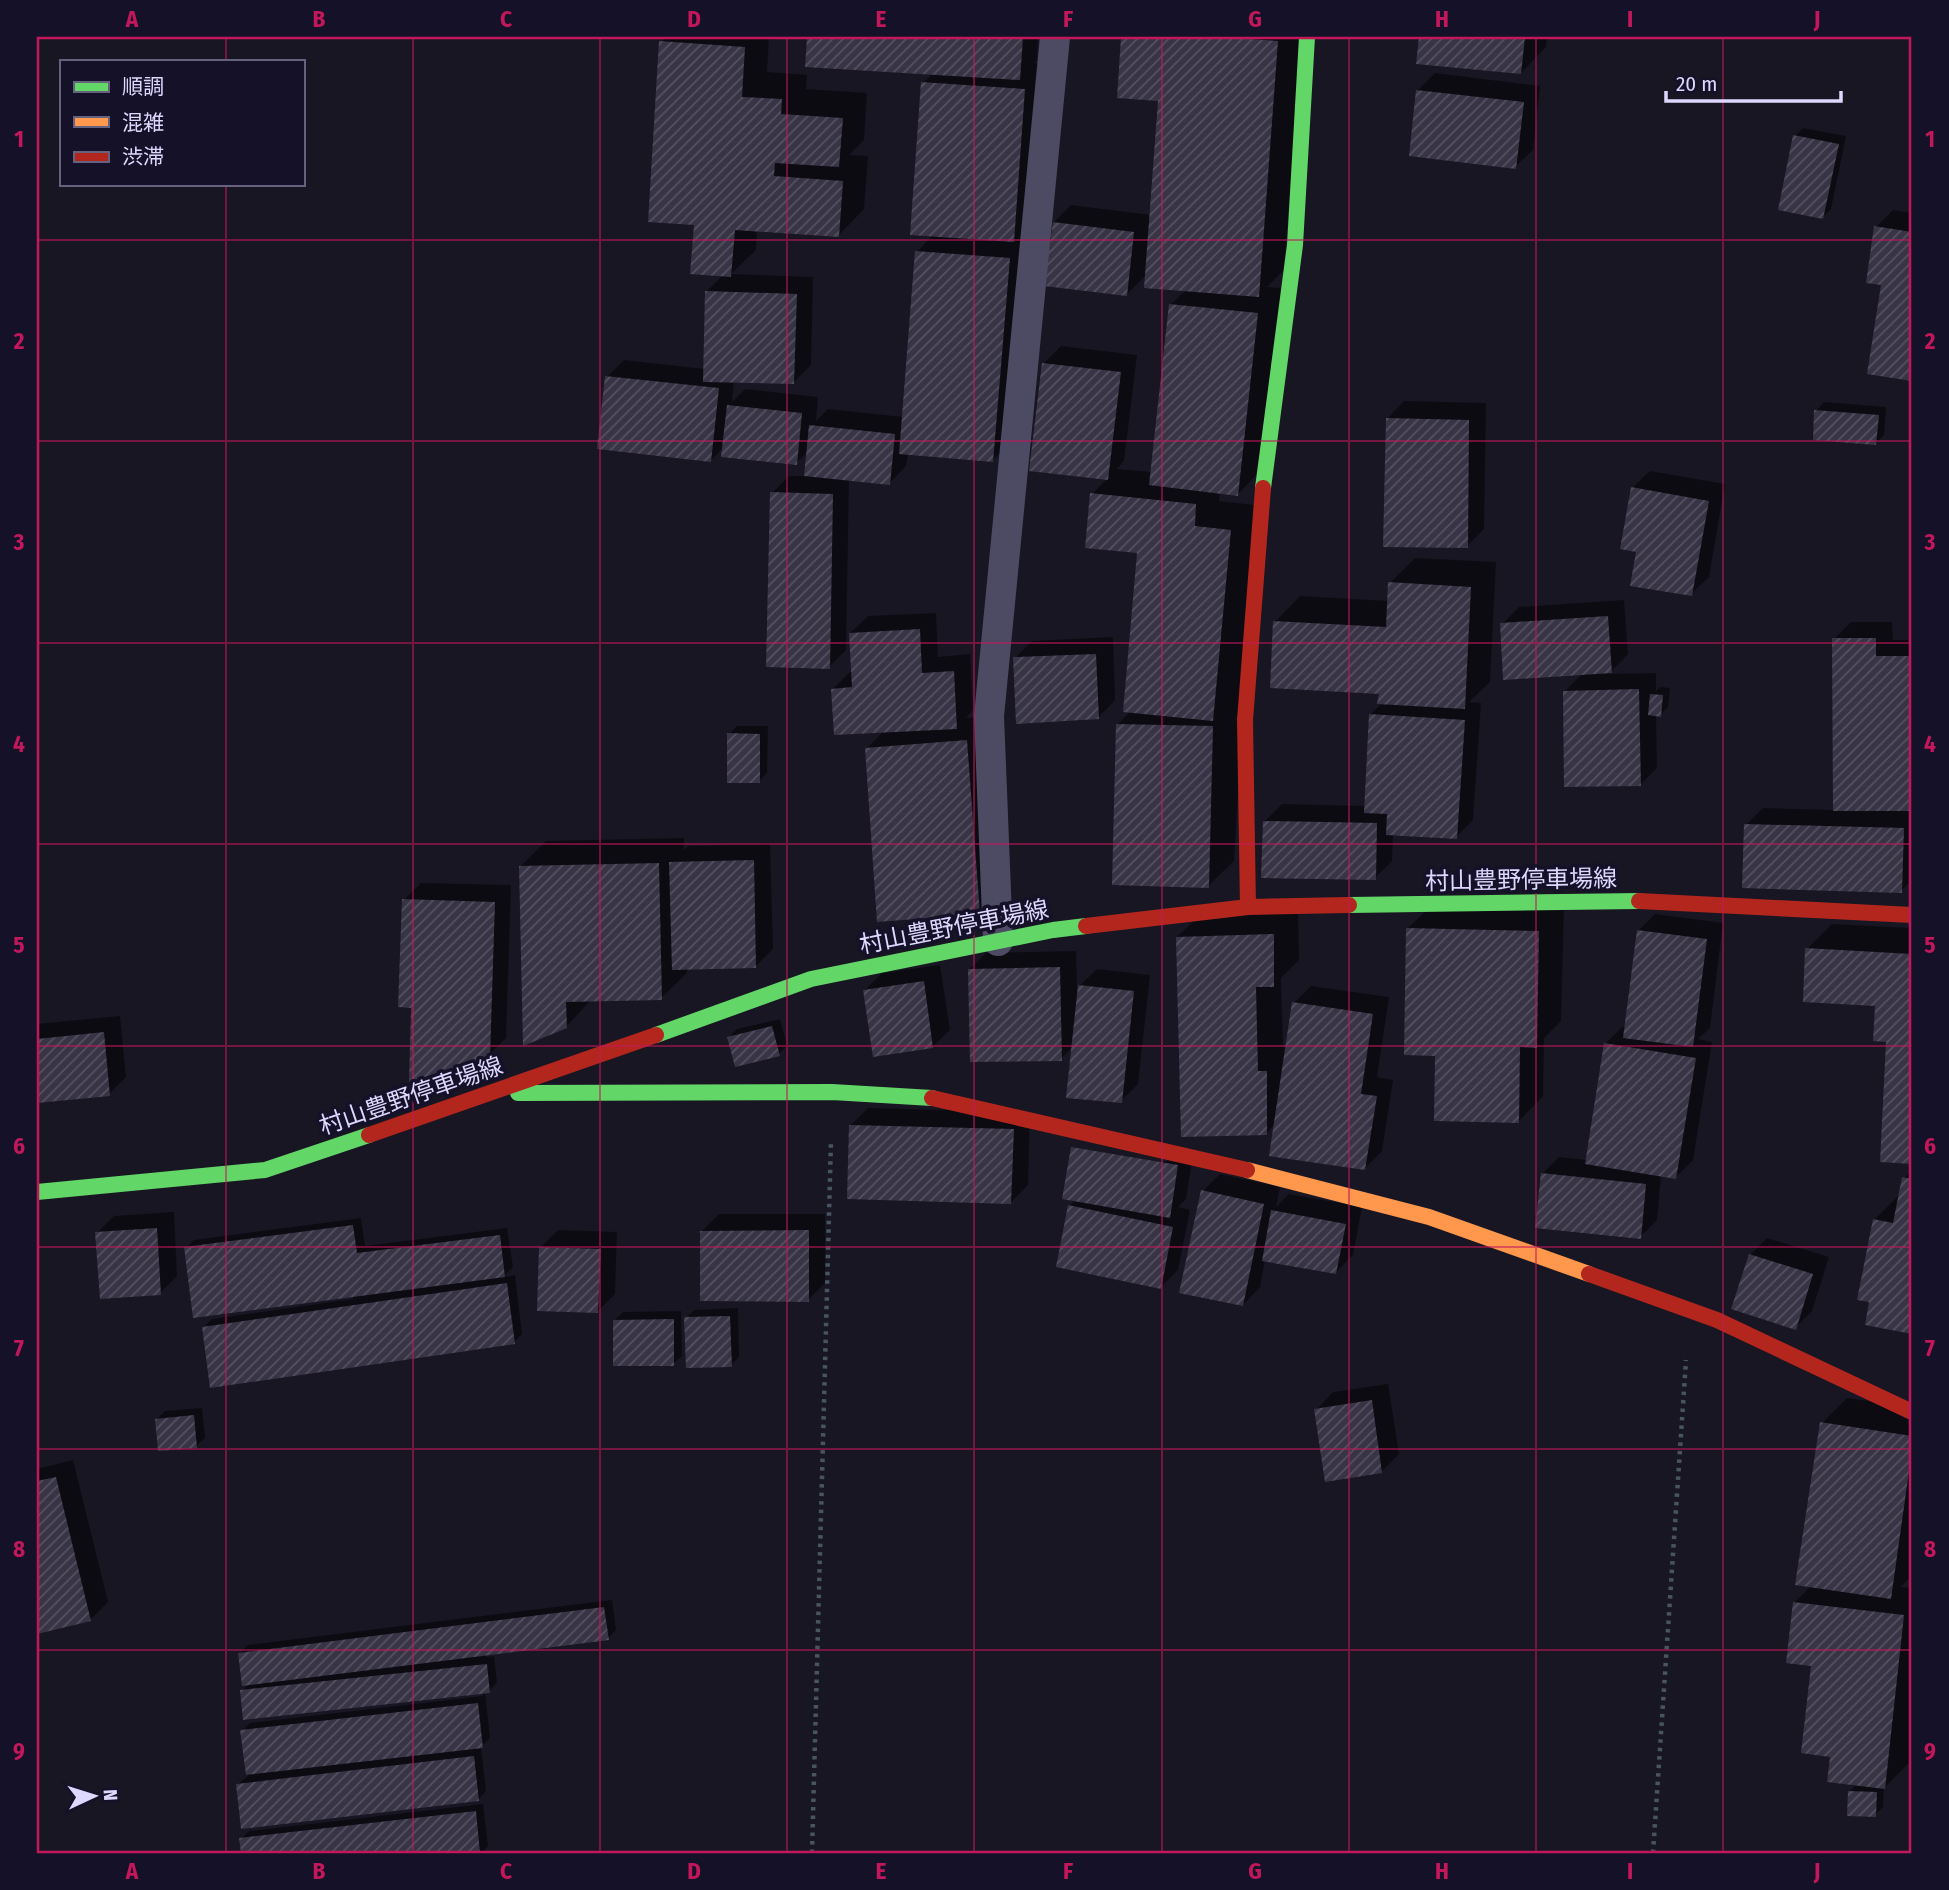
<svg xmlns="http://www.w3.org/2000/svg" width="1949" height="1890" font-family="'Fira Sans Condensed','Noto Sans JP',sans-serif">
  <defs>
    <pattern id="building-hatch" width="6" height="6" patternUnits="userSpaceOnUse" patternTransform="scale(1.75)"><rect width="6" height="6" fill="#383445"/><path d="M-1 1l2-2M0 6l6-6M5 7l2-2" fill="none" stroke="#545161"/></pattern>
  </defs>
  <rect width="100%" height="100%" fill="#181623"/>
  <!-- shadow -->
  <path fill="#0007" d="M666,37H769L767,72L807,75L806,89L867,93L864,140L849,155L868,156L864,209L839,235L757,229L756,250L731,274L813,277L811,365L794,382L734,381L732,402L745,389L818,397L816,421L828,409L904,417L917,252L934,234L923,83L933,73L807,66L808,37H1038L1037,61L1034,63L1049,64L1039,214L1021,233L1035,234L1018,435L993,460L908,453L906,466L889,484L849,479L846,650L829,667L772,493L789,476H805L808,452L796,463L724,447L711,460L607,377L624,360L705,369L707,291L723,275L696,223L661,42Z
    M1123,37H1301L1284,270L1267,287L1282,288L1263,468L1238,494L1220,492L1219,501L1255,505L1234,861L1208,886L1118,724L1131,711L1139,551L1092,494L1107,479L1044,363L1061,346L1137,355L1124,461L1117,469L1152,472L1171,304L1186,290L1147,274L1126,295L1054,222L1071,205L1151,215L1160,100L1119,96Z
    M1421,37H1547L1546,47L1521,73L1418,62Z
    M1435,73L1540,86L1533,150L1515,167L1418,90Z
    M1803,128L1846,136L1831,209L1823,217L1795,136Z
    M1893,210L1912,213V379L1869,372L1883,284L1876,227Z
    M1404,401L1486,403L1484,529L1467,546L1387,419Z
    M1824,402L1886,407L1884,435L1875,444L1816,411Z
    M1650,471L1725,484L1709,577L1691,594L1638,551L1632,488Z
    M1415,558L1496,562L1490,682L1469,702L1481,703L1473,820L1456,837L1393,834L1392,861L1375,878L1265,821L1282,804L1366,806L1371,714L1383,702L1381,693L1275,622L1300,596L1389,601L1390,583Z
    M1624,600L1628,654L1609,674L1656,673V691L1660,687L1670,688L1668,707L1660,715H1656L1657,768L1640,785L1565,691L1583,673L1502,624L1519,607Z
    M936,613L938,657L970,654L973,710L966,718L992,716L1005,887L980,912L866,749L884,731L833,689L850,672H852L850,633L868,616Z
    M1851,622H1892L1893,640H1912V809L1910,812H1912V880L1901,891L1746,825L1763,808L1834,810V639Z
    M1113,637L1115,700L1098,718L1015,658L1032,641Z
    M737,726H768L767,773L759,781L729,734Z
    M684,838V850L688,846L770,844L773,949L756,966L687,968V973L661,998L591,1000L566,1027L521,866L546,841Z
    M421,883L511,885L506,1038L489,1055L412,1006L404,900Z
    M1433,904L1564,906L1561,1021L1544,1038L1543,1096L1518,1122L1437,1054L1407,929Z
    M1298,910L1299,960L1281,978L1283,1047H1287L1294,1003L1311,986L1389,997L1377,1077L1393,1080L1382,1151L1365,1168L1275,1124L1267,1133L1177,937L1203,912Z
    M1655,914L1723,923L1710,1028L1698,1039L1712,1042L1693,1160L1676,1177L1661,1175L1657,1220L1640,1237L1542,1174L1559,1157L1587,1160L1605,1044L1622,1027H1626L1638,931Z
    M1832,924L1912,928V1163L1881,1161L1888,1040L1877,1004L1807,949Z
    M1076,951L1077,988L1097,969L1150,975L1138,1084L1121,1101L1073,1046L1061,1059L969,970L986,953Z
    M940,965L950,1030L932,1047L865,990L882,973Z
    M120,1016L126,1077L109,1094L37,1101V1024Z
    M780,1019L787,1046L779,1054L729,1037L737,1029Z
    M868,1108L1030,1112L1028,1185L1011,1202L851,1125Z
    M1194,1149L1186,1199L1178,1207L1190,1210L1178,1270L1161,1287L1069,1206L1076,1200Z
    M1912,1170V1333L1867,1324L1871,1301L1874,1220L1900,1194L1904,1178Z
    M1220,1174L1280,1187L1276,1207L1289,1194L1362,1207L1353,1255L1336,1272L1265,1260L1260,1287L1243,1305L1203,1191Z
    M174,1212L177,1276L160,1293L97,1233L114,1216Z
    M719,1214H825V1283L808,1300L701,1232Z
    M361,1218L365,1246L507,1228L513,1267L503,1277L515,1275L522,1334L514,1342L204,1327L212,1319L353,1299V1295L186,1248L194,1240Z
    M558,1230L617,1232L615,1294L598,1311L541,1247Z
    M1767,1238L1829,1257L1812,1311L1795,1328L1750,1255Z
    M738,1308L739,1357L731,1365L686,1318L694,1310Z
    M681,1311L682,1356L673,1364L614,1321L623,1312Z
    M1388,1384L1399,1454L1382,1471L1316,1410L1333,1392Z
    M1847,1398L1912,1407V1575L1901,1587L1912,1588V1742L1910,1762L1884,1788L1883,1807L1875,1815L1849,1792L1857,1784L1832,1755L1813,1664L1794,1603L1811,1586L1822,1423Z
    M202,1408L205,1438L196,1446L157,1419L165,1411Z
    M73,1460L108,1602L91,1619L37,1632V1469Z
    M612,1600L616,1630L608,1638L486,1654V1657L494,1656L497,1683L489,1691L485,1692L490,1738L481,1747L486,1791L478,1800L238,1784L248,1776L242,1731L250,1723L483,1696V1692L242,1691L249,1683L240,1653L248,1645Z
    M483,1804L488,1846L481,1853H242L241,1839L249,1831Z"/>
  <!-- building -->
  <path fill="url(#building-hatch)" d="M807,37H1023L1020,80L805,67Z
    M1121,37H1219L1278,41L1259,297L1144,288L1158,101L1117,98Z
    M1419,37H1525L1521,74L1416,64Z
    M659,41L745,47L742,97L782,99L781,114L843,118L839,167L775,163L774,176L843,181L839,237L735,230L731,277L690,274L694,225L648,222Z
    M921,82L1025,89L1014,242L910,235Z
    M1416,90L1524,102L1516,169L1409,156Z
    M1793,135L1839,144L1823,219L1778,210Z
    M1053,222L1134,232L1127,296L1044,286Z
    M1874,226L1912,232V381L1867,374L1881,285L1866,283Z
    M915,251L1010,258L993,462L899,454Z
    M705,291L797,294L794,384L703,382Z
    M1169,304L1258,313L1238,496L1149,485Z
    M1042,363L1121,372L1108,480L1029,471Z
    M605,376L719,388L711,462L597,449Z
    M727,405L802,413L797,465L721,457Z
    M1814,410L1879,415L1876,445L1813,440Z
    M1386,418L1469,420L1468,548L1383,547Z
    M809,425L895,434L890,485L804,476Z
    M1631,487L1709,501L1692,596L1630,586L1636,552L1620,549Z
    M770,492L833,494L830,669L766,667Z
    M1090,493L1196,504L1195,526L1231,530L1213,721L1123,712L1137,553L1085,548Z
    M1388,582L1471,587L1465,709L1377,704L1379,694L1270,688L1273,621L1386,627Z
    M1608,616L1612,673L1503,680L1500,623Z
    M920,629L922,673L954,671L957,729L834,735L831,689L852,687L849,633Z
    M1832,638H1876V656H1912V811H1833Z
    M1096,654L1099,719L1016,724L1013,657Z
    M1639,689L1641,786L1564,787L1563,691Z
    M1650,694L1663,695L1661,717L1648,715Z
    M1369,714L1465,720L1457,839L1386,835L1387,814L1364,813Z
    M1116,724L1213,726L1209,888L1112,885Z
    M727,733L760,734V783H727Z
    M967,740L980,914L877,922L865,748Z
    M1263,821L1377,823L1376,880L1261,878Z
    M1744,824L1904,828L1902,893L1742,888Z
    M754,860L756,968L672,970L669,862Z
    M659,863L662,1000L566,1002L567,1028L523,1046L519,866Z
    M402,899L495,902L490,1057L409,1082L411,1008L398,1007Z
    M1406,928L1539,931L1537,1048L1520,1047L1519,1123L1434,1121L1435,1056L1404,1055Z
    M1637,930L1707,939L1693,1047L1623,1038Z
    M1274,934V987H1256L1258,1071H1267V1135L1181,1137L1176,937Z
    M1805,948L1912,954V1164L1880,1162L1886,1042L1873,1041L1875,1006L1803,1002Z
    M1060,967L1062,1061L970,1062L968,969Z
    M924,981L933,1048L873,1057L863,990Z
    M1078,985L1134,991L1122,1103L1066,1098Z
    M1292,1002L1373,1014L1361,1094L1377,1096L1365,1170L1269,1156Z
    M772,1026L780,1056L735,1067L727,1037Z
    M104,1032L110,1096L37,1103V1039Z
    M1604,1043L1696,1058L1676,1179L1585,1164Z
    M849,1125L1014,1129L1011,1204L847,1199Z
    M1071,1147L1178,1165L1170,1218L1062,1199Z
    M1541,1173L1646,1184L1641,1239L1535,1228Z
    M1902,1177L1912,1179V1334L1865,1325L1869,1302L1857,1300L1873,1219L1893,1223Z
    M1201,1190L1264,1204L1243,1306L1179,1293Z
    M1068,1205L1173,1227L1161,1289L1056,1267Z
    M1271,1210L1346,1224L1336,1274L1262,1261Z
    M353,1225L357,1253L500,1235L505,1277L193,1318L184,1247Z
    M157,1228L161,1295L100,1299L95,1232Z
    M809,1230V1302L700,1301V1231Z
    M539,1247L601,1249L598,1313L537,1311Z
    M1749,1254L1813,1274L1796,1330L1731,1309Z
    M507,1283L515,1344L210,1388L202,1327Z
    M730,1316L732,1367L686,1368L684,1317Z
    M674,1319V1366H613V1320Z
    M1372,1400L1382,1473L1325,1482L1314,1409Z
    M194,1415L197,1448L158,1451L155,1419Z
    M1820,1422L1912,1436V1450L1891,1599L1795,1585Z
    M56,1477L91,1621L37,1634V1481Z
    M1793,1602L1904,1615L1885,1789L1827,1782L1830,1757L1801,1753L1811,1666L1786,1663Z
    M604,1607L609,1640L242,1686L238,1653Z
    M487,1664L490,1693L243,1720L240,1690Z
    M478,1703L483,1748L246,1775L240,1730Z
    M474,1756L479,1801L241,1829L236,1784Z
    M1848,1791L1877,1792L1876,1817L1847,1816Z
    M476,1811L480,1853H241L239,1838Z"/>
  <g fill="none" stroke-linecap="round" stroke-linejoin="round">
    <!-- path -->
    <path stroke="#485462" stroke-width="4.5" stroke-dasharray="3.5 5" stroke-linecap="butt" d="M812,1853L831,1140
      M1653,1853L1686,1360"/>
    <!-- lane -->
    <path stroke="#4d4b63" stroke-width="30" d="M998,941L989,716L1055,37"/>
    <!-- fast -->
    <path stroke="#63d668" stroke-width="16" d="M1263,488L1295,245L1307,37
      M1349,905L1639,901
      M656,1035L811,979L1053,930L1086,926
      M518,1093L832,1092L932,1098
      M37,1192L265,1170L369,1135"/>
    <!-- slow -->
    <path stroke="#ff974d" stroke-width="16" d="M1247,1170L1429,1217L1589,1274"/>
    <!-- jam -->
    <path stroke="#b3261e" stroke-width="16" d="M1639,901L1912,915
      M1248,907L1245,720L1263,488
      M1086,926L1248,907L1349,905
      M932,1098L1247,1170
      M369,1135L656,1035
      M1589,1274L1717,1320L1912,1412"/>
  </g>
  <!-- grid -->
  <path fill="none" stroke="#c2185b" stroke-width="2" stroke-opacity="0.55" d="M226,37V61M413,37V1853M600,37V1853M787,37V1853M974,37V1853M1162,37V1853M1349,37V1853M1536,37V1853M1723,37V1853M226,184V1853M37,240H1912M37,441H1912M37,643H1912M37,844H1912M37,1046H1912M37,1247H1912M37,1449H1912M37,1650H1912"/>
  <g text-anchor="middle" stroke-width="7" stroke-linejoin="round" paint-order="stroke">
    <!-- street labels -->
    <g font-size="24" fill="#ded8fe" stroke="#151128">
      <text transform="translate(1521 880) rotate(-1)" y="8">村山豊野停車場線</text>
      <text transform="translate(954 927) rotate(-11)" y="8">村山豊野停車場線</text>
      <text transform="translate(411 1096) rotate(-19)" y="8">村山豊野停車場線</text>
    </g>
  </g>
  <!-- border -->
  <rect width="1949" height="1890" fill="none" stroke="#151128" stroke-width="77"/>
  <!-- legend -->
  <rect x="60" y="60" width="245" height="126" fill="#151128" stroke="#65617e" stroke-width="2"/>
  <rect x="74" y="82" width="35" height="10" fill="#63d668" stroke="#65617e" stroke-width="2"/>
  <text x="122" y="94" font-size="21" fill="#ded8fe">順調</text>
  <rect x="74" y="117" width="35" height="10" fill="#ff974d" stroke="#65617e" stroke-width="2"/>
  <text x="122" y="130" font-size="21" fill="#ded8fe">混雑</text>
  <rect x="74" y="152" width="35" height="10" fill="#b3261e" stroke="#65617e" stroke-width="2"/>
  <text x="122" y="164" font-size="21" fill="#ded8fe">渋滞</text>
  <!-- north arrow -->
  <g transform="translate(94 1796) rotate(86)" stroke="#151128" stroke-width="5" paint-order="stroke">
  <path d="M0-5L12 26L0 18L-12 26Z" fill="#ded8fe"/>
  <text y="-10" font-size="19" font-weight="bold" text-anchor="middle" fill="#ded8fe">N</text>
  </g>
  <!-- scale -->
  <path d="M1666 91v10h175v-10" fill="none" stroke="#ded8fe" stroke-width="3.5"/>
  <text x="1676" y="91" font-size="21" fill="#ded8fe" stroke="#151128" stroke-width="5" paint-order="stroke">20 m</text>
  <rect x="38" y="38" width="1872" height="1814" fill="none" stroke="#c2185b" stroke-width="2.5"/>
  <g font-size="23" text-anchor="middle" font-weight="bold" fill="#c2185b">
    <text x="132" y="27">A</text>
    <text x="319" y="27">B</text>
    <text x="506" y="27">C</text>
    <text x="694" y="27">D</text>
    <text x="881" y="27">E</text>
    <text x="1068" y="27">F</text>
    <text x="1255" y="27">G</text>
    <text x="1442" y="27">H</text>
    <text x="1630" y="27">I</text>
    <text x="1817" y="27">J</text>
    <text x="19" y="147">1</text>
    <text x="1930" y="147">1</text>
    <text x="19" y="349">2</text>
    <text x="1930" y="349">2</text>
    <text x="19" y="550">3</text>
    <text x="1930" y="550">3</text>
    <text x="19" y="752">4</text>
    <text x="1930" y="752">4</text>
    <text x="19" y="953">5</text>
    <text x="1930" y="953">5</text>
    <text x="19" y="1154">6</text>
    <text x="1930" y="1154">6</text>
    <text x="19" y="1356">7</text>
    <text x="1930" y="1356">7</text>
    <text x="19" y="1557">8</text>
    <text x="1930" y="1557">8</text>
    <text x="19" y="1759">9</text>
    <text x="1930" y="1759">9</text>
    <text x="132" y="1879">A</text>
    <text x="319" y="1879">B</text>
    <text x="506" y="1879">C</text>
    <text x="694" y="1879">D</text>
    <text x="881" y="1879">E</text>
    <text x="1068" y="1879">F</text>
    <text x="1255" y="1879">G</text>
    <text x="1442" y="1879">H</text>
    <text x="1630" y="1879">I</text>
    <text x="1817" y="1879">J</text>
  </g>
</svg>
